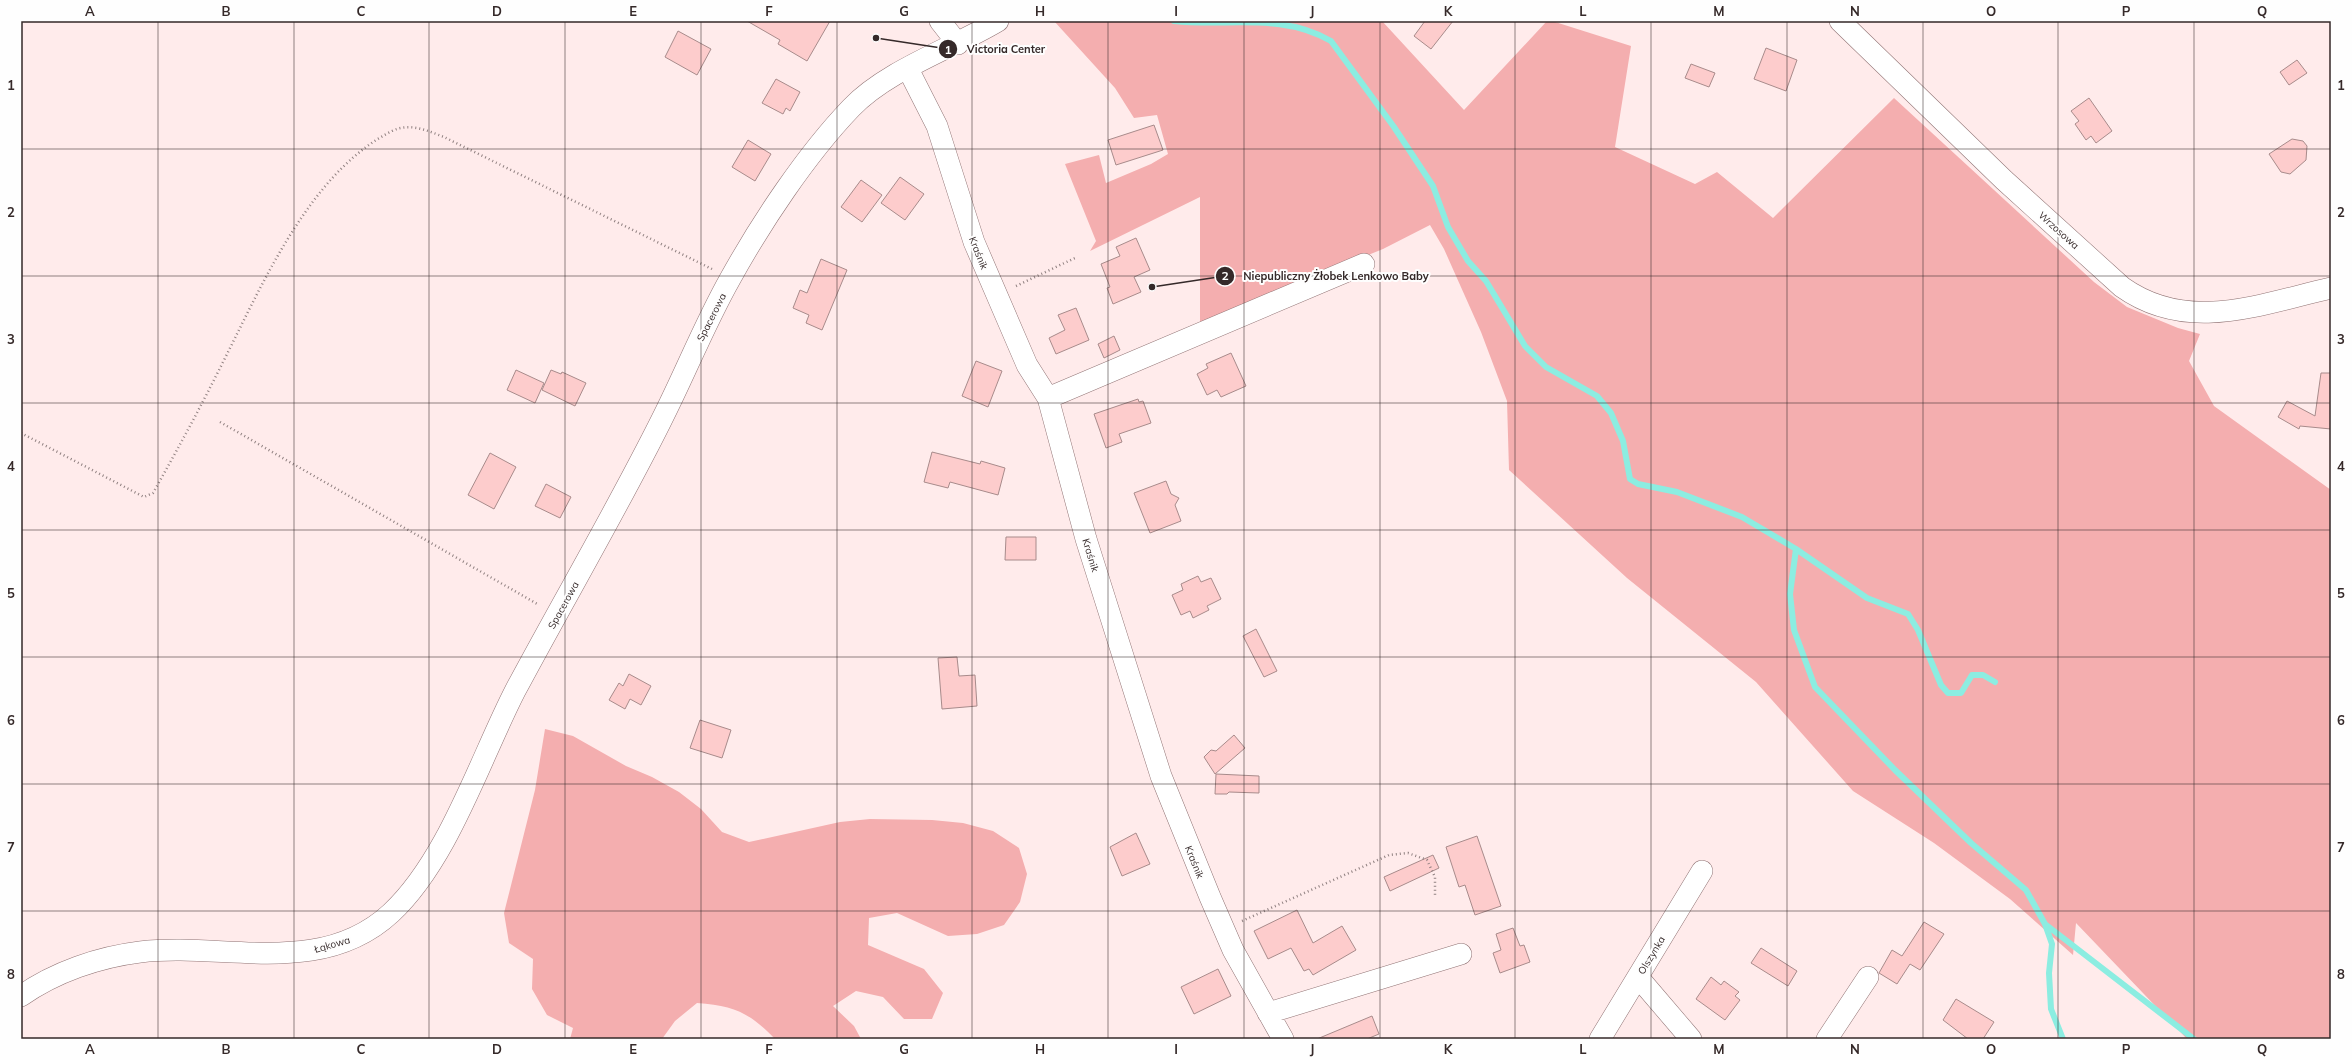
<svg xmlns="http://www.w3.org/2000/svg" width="2352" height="1060" font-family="Mulish,sans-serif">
  <rect width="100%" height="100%" fill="#ffebeb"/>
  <!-- green -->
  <path fill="#f4aeaf" d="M1054,21H1382L1464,110L1547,21H1552L1631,46L1615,147L1695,184L1717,172L1773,218L1894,98L2094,282L2127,307L2178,328L2200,334L2189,361L2214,406L2331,490V1039H2187L2076,923L2073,955L2010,899L1934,843L1853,791L1756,682L1627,578L1509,470L1507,401L1481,332L1444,249L1430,225L1383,249L1200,323V197L1090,251L1096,241L1065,164L1099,155L1106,183L1151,164L1168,154L1157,115L1134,118L1115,88Z
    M545,729L573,736L626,766L652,777L679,792L701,809L722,832L749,842L840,822L870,819L932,820L963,823L993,831L1019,848L1027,874L1020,902L1004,925L977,934L948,936L897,913L869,918L868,945L924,969L943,993L932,1019H904L883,997L856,991L833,1006L854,1026L861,1039H775C749,1012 734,1006 697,1003L675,1021L662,1039H570L573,1028L547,1015L532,989L533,959L509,943L504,913L535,790Z"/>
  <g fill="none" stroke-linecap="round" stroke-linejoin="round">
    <!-- stream -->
    <path stroke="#8cede1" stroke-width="6" d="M1174,21C1228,27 1282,12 1331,41L1394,127L1433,186L1448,227L1468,261L1486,281L1525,346L1546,367L1597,396L1611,413L1623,441L1630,479L1638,484L1677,492L1742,517L1796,549L1867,598L1908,614L1918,630L1941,685L1948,693H1961L1972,675H1983L1995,682
      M1796,549L1790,594L1794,630L1815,687L1895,770L1971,843L2026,890L2045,924L2052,944L2049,973L2051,1009L2063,1039
      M2045,924L2194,1039"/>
  </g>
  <!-- building -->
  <path fill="#fdcccc" stroke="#a88b8b" d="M747,21H830L807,61L778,44L780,40Z
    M1425,21H1453L1431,49L1414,36Z
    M678,31L711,49L697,75L665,57Z
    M1766,48L1797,60L1786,91L1754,79Z
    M2297,60L2307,73L2289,85L2280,72Z
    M1691,64L1715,73L1709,87L1685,78Z
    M776,79L800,92L790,111L786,108L783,114L762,103Z
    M2089,98L2112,131L2096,143L2091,136L2086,140L2075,124L2079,121L2071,111Z
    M1154,125L1163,150L1116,165L1108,140Z
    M2292,139L2303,141L2307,146L2306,160L2290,174L2281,172L2269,154Z
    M748,140L771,154L755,181L732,167Z
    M900,177L924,194L905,220L881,203Z
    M861,180L882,195L862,222L841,207Z
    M1136,238L1150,270L1134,277L1141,292L1113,304L1107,288L1110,287L1101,264L1120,256L1116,247Z
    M821,259L847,270L822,330L806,323L809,315L793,308L800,290L807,293Z
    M1076,308L1089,340L1056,354L1049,338L1065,330L1058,315Z
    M1114,336L1120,350L1104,358L1098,344Z
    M1231,353L1246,386L1221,397L1217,390L1207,395L1197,374L1208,368L1206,364Z
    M976,361L1002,371L988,407L962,396Z
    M516,370L544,383L535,403L507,390Z
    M551,370L561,374L562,372L586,383L575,406L542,390Z
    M2321,373H2331V429L2300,426L2299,429L2278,417L2287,401L2315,416Z
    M1138,399L1139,402L1143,401L1151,423L1119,434L1122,442L1106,448L1094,414Z
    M932,452L980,464L981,461L1005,468L998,495L950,482L948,488L924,482Z
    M490,453L516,467L494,509L468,495Z
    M1166,481L1171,494L1179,498L1175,505L1181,521L1150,533L1134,493Z
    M546,484L571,497L560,518L535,506Z
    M1006,537H1036V560H1005Z
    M1198,576L1201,582L1211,578L1221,599L1207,606L1209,610L1193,618L1190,611L1181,615L1172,595L1183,590L1181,584Z
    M1256,629L1277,671L1264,677L1243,636Z
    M957,657L959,676L975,675L977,706L942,709L938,658Z
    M629,674L651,686L641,705L630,699L625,709L609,700L619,683L623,686Z
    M700,720L731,730L722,758L690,748Z
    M1234,735L1245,748L1215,774L1204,757L1211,750L1216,751Z
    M1216,774L1259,776V793L1229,792L1227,794H1215Z
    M1136,833L1150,864L1122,876L1110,847Z
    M1477,836L1501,906L1475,915L1465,885L1459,887L1446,847Z
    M1433,855L1439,868L1390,891L1384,877Z
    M1297,910L1313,943L1342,926L1356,950L1313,975L1309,969L1304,971L1291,948L1268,959L1254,931Z
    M1924,922L1944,934L1920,970L1910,964L1897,984L1879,973L1892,950L1902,956Z
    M1513,928L1520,946L1524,945L1530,962L1500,973L1493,953L1501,950L1496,934Z
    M1761,948L1797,971L1788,986L1751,963Z
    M1218,969L1231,996L1194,1014L1181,987Z
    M1711,977L1721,985L1724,981L1739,992L1735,996L1740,1000L1725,1020L1696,999Z
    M1956,999L1994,1022L1983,1039H1968L1943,1020Z
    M1372,1016L1379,1034L1367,1039H1317Z"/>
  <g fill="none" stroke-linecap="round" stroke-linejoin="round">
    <defs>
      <path id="minor" d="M940,21L958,44
        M1840,21L2004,180L2122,287C2188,334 2260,304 2331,288
        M908,69L937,126L974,242L1027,365L1048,398L1086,539L1161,776L1210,897L1233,950L1283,1039
        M1048,398L1364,264
        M1638,977L1691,1039
        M21,996C55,972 99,957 140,952C225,942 321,978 391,913C448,860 480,759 515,691C563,601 615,513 661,421C685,374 704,325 730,279C761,223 806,155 851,108C887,70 953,48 998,21
        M1268,1013L1461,954
        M1600,1039L1702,871
        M1827,1039L1868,977"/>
    </defs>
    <!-- minor casing -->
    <use href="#minor" stroke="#917475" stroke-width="22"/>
    <!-- path -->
    <path stroke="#908181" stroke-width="2.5" stroke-dasharray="1 3" stroke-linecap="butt" d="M1016,286L1075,258
      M220,422L539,605
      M21,433L144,497L153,493C176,452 198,412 219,370C260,290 308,173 392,131C410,122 428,131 444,137L712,269
      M1242,921L1389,855L1408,853L1427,860L1435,877V897"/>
    <!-- minor -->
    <use href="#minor" stroke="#fff" stroke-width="21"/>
  </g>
  <!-- grid -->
  <path fill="none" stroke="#352929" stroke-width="1" stroke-opacity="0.55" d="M158,21V1039M294,21V1039M429,21V1039M565,21V1039M701,21V1039M837,21V1039M972,21V1039M1108,21V1039M1244,21V1039M1380,21V1039M1515,21V1039M1651,21V1039M1787,21V1039M1923,21V1039M2058,21V1039M2194,21V1039M21,149H2331M21,276H2331M21,403H2331M21,530H2331M21,657H2331M21,784H2331M21,911H2331"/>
  <g text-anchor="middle" stroke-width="4" stroke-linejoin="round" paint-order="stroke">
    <!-- street labels -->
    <g font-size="10" fill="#352929" stroke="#fefefe">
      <text transform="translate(2059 230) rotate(42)" y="4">Wrzosowa</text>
      <text transform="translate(979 253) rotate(68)" y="4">Kraśnik</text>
      <text transform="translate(711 317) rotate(-63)" y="4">Spacerowa</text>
      <text transform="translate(1091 555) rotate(73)" y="4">Kraśnik</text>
      <text transform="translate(563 605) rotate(-61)" y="4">Spacerowa</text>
      <text transform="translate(1195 862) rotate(68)" y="4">Kraśnik</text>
      <text transform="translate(332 944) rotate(-16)" y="4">Łąkowa</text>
      <text transform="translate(1651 955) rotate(-59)" y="4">Olszynka</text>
    </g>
  </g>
  <!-- callouts -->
  <path fill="none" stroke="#352929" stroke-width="1.5" d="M876 38L948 49M1152 287L1225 276"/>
  <g fill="#352929" stroke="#fefefe" stroke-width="1.5">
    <circle cx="876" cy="38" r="4"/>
    <circle cx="1152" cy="287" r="4"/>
    <circle cx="948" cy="49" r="10"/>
    <circle cx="1225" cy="276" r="10"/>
  </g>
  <g font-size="12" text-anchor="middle" font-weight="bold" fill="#fff">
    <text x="948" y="54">1</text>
    <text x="1225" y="280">2</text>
  </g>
  <g font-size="11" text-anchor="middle" font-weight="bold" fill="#352929" stroke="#fefefe" stroke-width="4" stroke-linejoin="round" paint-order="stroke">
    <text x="1006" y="53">Victoria Center</text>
    <text x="1336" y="280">Niepubliczny Żłobek Lenkowo Baby</text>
  </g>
  <!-- border -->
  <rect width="2352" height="1060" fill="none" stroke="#fefefe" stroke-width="44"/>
  <rect x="22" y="22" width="2308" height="1016" fill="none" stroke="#352929" stroke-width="1.5"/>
  <g font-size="13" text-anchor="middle" font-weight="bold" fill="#352929">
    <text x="90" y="16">A</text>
    <text x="226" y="16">B</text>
    <text x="361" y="16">C</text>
    <text x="497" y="16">D</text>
    <text x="633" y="16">E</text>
    <text x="769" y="16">F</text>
    <text x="904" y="16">G</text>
    <text x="1040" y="16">H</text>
    <text x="1176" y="16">I</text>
    <text x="1312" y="16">J</text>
    <text x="1448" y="16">K</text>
    <text x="1583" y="16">L</text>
    <text x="1719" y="16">M</text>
    <text x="1855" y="16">N</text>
    <text x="1991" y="16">O</text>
    <text x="2126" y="16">P</text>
    <text x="2262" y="16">Q</text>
    <text x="11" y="90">1</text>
    <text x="2341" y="90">1</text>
    <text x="11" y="217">2</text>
    <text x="2341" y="217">2</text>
    <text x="11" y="344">3</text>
    <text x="2341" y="344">3</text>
    <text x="11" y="471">4</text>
    <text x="2341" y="471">4</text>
    <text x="11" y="598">5</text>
    <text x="2341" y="598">5</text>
    <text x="11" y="725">6</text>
    <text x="2341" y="725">6</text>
    <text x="11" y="852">7</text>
    <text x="2341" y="852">7</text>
    <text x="11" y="979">8</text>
    <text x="2341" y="979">8</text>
    <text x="90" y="1054">A</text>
    <text x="226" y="1054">B</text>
    <text x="361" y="1054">C</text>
    <text x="497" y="1054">D</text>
    <text x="633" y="1054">E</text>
    <text x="769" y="1054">F</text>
    <text x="904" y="1054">G</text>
    <text x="1040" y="1054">H</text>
    <text x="1176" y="1054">I</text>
    <text x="1312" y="1054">J</text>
    <text x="1448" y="1054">K</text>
    <text x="1583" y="1054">L</text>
    <text x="1719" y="1054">M</text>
    <text x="1855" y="1054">N</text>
    <text x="1991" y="1054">O</text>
    <text x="2126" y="1054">P</text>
    <text x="2262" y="1054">Q</text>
  </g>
</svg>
